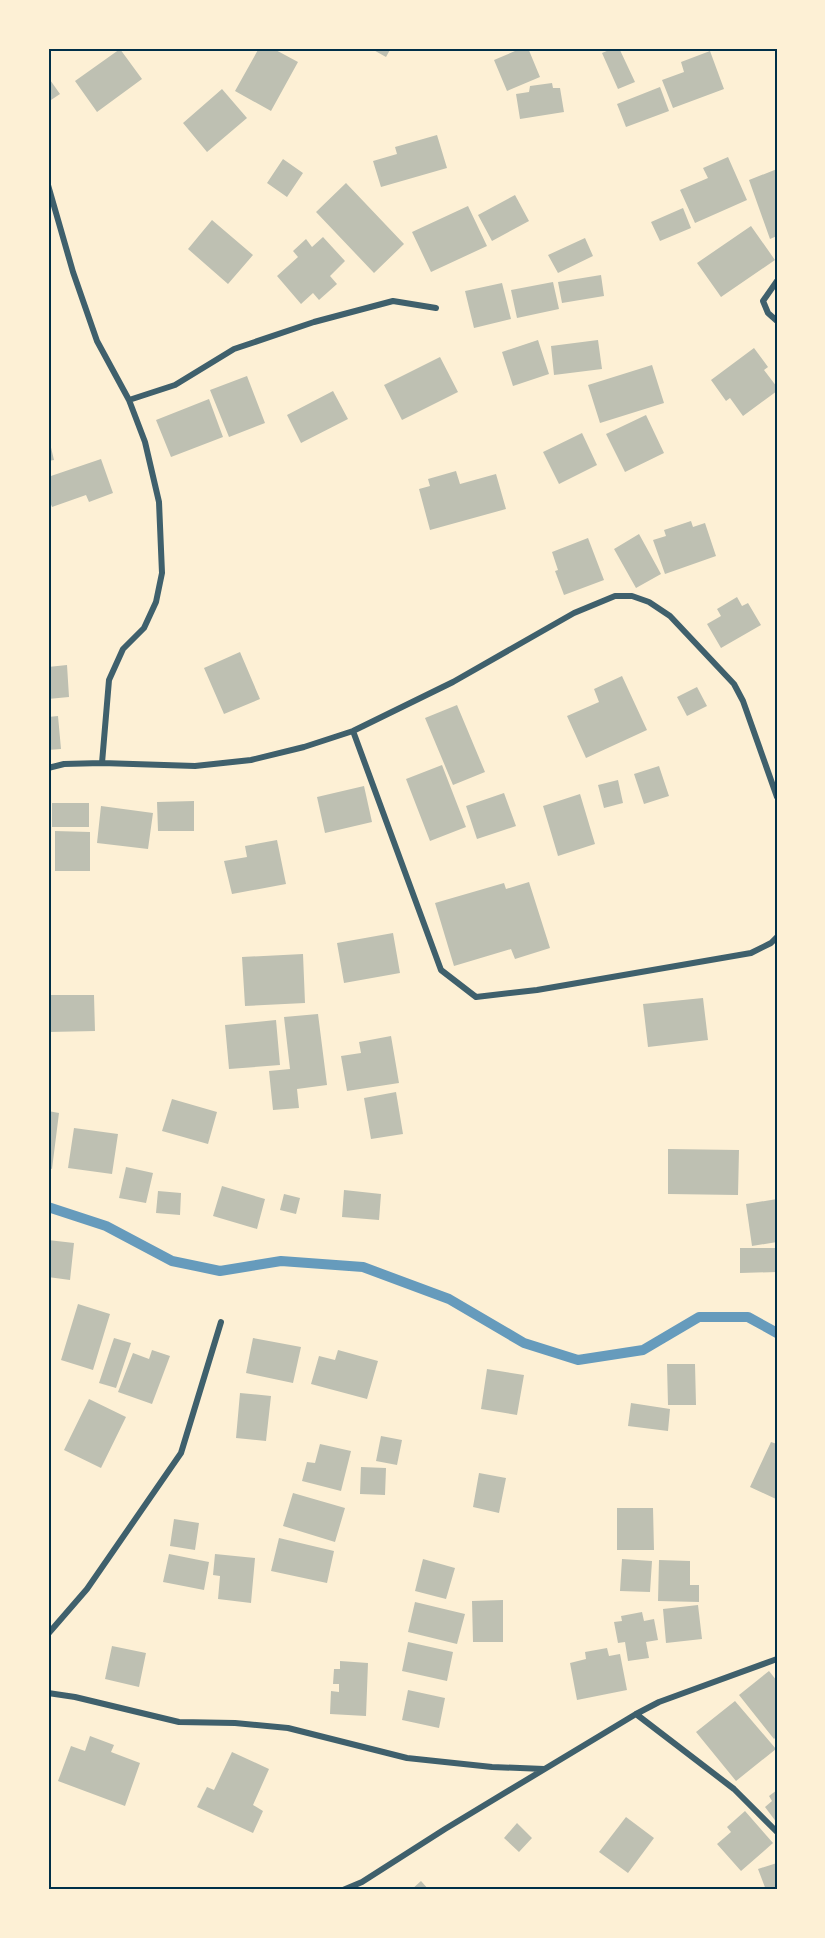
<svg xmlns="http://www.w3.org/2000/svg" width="825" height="1938" font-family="'Fira Sans',sans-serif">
  <rect width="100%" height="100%" fill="#fdf0d5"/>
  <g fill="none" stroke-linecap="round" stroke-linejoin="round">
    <!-- stream -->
    <path stroke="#669bbc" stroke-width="10" d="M48,1207L106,1226L172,1261L220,1271L281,1261L363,1267L449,1299L524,1343L578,1360L643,1350L699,1317H748L777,1333"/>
  </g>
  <!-- building -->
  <path fill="#bec0b2" d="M259,48H272L298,62L271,111L235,91Z
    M370,48H391L386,57Z
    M522,48H528L540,77L507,91L494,60Z
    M614,48H619L635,82L618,89L602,53Z
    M120,49L142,79L97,112L75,81Z
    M710,51L724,89L673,108L662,80L684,72L681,62Z
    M48,77L60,94L48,102Z
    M552,83L553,88H560L564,112L520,119L516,94L529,92L530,86Z
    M660,87L669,111L626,127L617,104Z
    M222,89L247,118L207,152L183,123Z
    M437,135L447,168L381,187L373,161L397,154L395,147Z
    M728,157L747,200L695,223L680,190L708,178L703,168Z
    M283,159L303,173L287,197L267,183Z
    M777,169V236L770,239L749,180Z
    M346,183L404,244L374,273L316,212Z
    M515,195L529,221L492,241L478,215Z
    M468,206L487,246L431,272L412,232Z
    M683,208L691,228L660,241L651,222Z
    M212,220L253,255L228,284L188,249Z
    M751,226L775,260L721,297L697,263Z
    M323,237L345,261L330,276L337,284L319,300L313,293L301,304L277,276L298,257L293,251L306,239L312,247Z
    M585,238L593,256L558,273L548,255Z
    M601,275L604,296L562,303L558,282Z
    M553,282L559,309L517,318L511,290Z
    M502,283L511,319L474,328L465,291Z
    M538,340L549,374L513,386L502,352Z
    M598,340L602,369L554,375L551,346Z
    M754,348L768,367L764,370L777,387V391L743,416L730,398L726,401L711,380Z
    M440,357L458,392L402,420L384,385Z
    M652,365L664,403L600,423L588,385Z
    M247,376L265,423L229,437L210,390Z
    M333,391L348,419L301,443L287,415Z
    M209,399L223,437L171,457L156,420Z
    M646,415L664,453L625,472L606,434Z
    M582,433L597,465L559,484L543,452Z
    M48,435L54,460L48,461Z
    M101,459L113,493L89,502L86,495L52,507L48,497V477Z
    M456,471L460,484L496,474L506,509L430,530L419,489L430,486L428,479Z
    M691,521L693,527L705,523L716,556L665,574L653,540L666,536L664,530Z
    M639,534L661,574L636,588L614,549Z
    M588,538L604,580L564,595L555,571L558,570L552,552Z
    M737,597L742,606L748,603L761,625L721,648L707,624L721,616L717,609Z
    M240,652L260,699L224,714L204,668Z
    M67,665L69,697L48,699V667Z
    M622,676L647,730L586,758L567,716L599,702L594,689Z
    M697,687L707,706L687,716L677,697Z
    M457,705L485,772L453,785L425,718Z
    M58,716L61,749L48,750V717Z
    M442,765L466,827L430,841L406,779Z
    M659,766L669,796L644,804L634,774Z
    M618,780L623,803L604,808L598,785Z
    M364,786L372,822L325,833L317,797Z
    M504,793L516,826L477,839L466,806Z
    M580,794L595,844L558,856L543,806Z
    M194,801V831H158L157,802Z
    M52,803H89V827H52Z
    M101,806L153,813L148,849L97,843Z
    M55,831L90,832V871H55Z
    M277,840L286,884L232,894L224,861L247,857L245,846Z
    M529,882L550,948L515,959L511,949L454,966L435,903L504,883L506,889Z
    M393,933L400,973L344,983L337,943Z
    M303,954L305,1003L245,1006L242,957Z
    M49,995H94L95,1031L49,1032Z
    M703,998L708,1040L648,1047L643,1004Z
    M318,1014L327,1085L297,1089L299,1108L273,1110L269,1071L290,1069L284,1017Z
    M276,1020L280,1065L229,1069L225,1025Z
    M391,1036L399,1083L347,1091L341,1056L361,1053L359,1042Z
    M396,1092L403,1134L371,1139L364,1098Z
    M172,1099L217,1112L208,1144L162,1131Z
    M48,1111L59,1113L52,1169L48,1168Z
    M74,1128L118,1134L112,1174L68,1168Z
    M668,1149L739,1150L738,1195L668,1194Z
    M126,1167L153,1173L146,1203L119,1198Z
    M222,1186L265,1199L257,1229L213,1216Z
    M344,1190L381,1194L379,1220L342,1217Z
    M158,1191L181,1193L180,1215L156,1213Z
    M284,1194L300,1198L296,1214L280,1210Z
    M777,1199V1242L752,1246L746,1204Z
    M48,1240L74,1243L70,1280L48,1277Z
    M740,1248H777V1272L740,1273Z
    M78,1304L110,1314L93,1370L61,1360Z
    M114,1338L131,1343L116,1388L99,1383Z
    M253,1338L301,1347L293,1383L246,1373Z
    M152,1350L170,1356L152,1404L118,1392L133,1353L149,1359Z
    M338,1350L378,1361L367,1399L311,1384L319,1356L335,1360Z
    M667,1364H695L696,1405H668Z
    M487,1369L524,1375L517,1415L481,1409Z
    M240,1393L271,1396L266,1441L236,1438Z
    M89,1399L126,1417L101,1468L64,1450Z
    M631,1403L670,1409L668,1431L628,1426Z
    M381,1436L402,1440L397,1465L376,1461Z
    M771,1442L777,1444L776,1499L750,1487Z
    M320,1444L351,1451L341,1491L302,1481L307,1462L315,1463Z
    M361,1467L386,1468L385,1495L360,1494Z
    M479,1473L506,1478L499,1513L473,1507Z
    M293,1493L345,1508L335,1542L283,1526Z
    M617,1508H653L654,1550H617Z
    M174,1519L199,1523L195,1550L170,1546Z
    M279,1538L334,1551L327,1583L271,1571Z
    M169,1554L209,1562L204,1590L163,1582Z
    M215,1554L255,1558L251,1603L218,1599L220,1576L213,1575Z
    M423,1559L455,1568L446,1599L415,1591Z
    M622,1559L652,1561L650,1592L620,1591Z
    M659,1560L690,1561V1585H699V1602L658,1601Z
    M503,1600V1642H473L472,1601Z
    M415,1602L465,1614L457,1644L408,1632Z
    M698,1605L702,1639L666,1643L663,1609Z
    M642,1612L644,1621L654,1619L658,1640L646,1642L649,1658L628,1661L625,1642L618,1643L614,1622L622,1621L621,1616Z
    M408,1642L453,1652L447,1681L402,1671Z
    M112,1646L146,1653L139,1687L105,1679Z
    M607,1648L609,1656L620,1654L627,1690L577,1700L570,1663L586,1659L585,1652Z
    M340,1661L368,1663L366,1716L330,1714L331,1691L339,1692V1684H333L334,1669H340Z
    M769,1671L777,1681V1736L774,1739L739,1695Z
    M408,1690L445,1698L439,1728L402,1720Z
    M735,1701L776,1749L736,1781L696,1732Z
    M90,1736L114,1745L111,1752L140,1763L125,1806L58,1781L71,1746L85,1751Z
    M232,1752L269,1769L253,1805L263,1811L253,1833L197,1807L207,1787L214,1790Z
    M777,1790V1823L765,1807L772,1801L769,1796Z
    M745,1811L773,1843L741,1871L717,1844L731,1832L727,1827Z
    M626,1817L654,1838L628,1873L599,1852Z
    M517,1823L532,1838L519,1852L504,1838Z
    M777,1863V1890H766L758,1869Z
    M421,1881L429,1890H411Z"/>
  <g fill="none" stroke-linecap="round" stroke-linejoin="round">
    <!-- minor -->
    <path stroke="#3f606c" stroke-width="6" d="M48,185L73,272L97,341L129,400L145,442L159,502L162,573L156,602L144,628L123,649L109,680L102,763
      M777,281L763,301L768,313L777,321
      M129,400L175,385L234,349L314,322L393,301L436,308
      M353,731L441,970L476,997L537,990L751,953L771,943L777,937
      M48,768L64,764L102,763L195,766L251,760L304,747L353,731L453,682L574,613L615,596H632L649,602L670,616L734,684L743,701L777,797
      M48,1634L87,1589L181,1453L221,1322
      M48,1693L75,1697L179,1722L235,1723L288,1728L407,1758L492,1767L544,1769
      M636,1714L734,1789L777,1832
      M343,1890L362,1882L445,1829L636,1714L659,1702L777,1659"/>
  </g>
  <!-- border -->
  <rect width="825" height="1938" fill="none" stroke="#fdf0d5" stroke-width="99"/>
  <rect x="50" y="50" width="726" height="1838" fill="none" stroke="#003049" stroke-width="2"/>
</svg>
